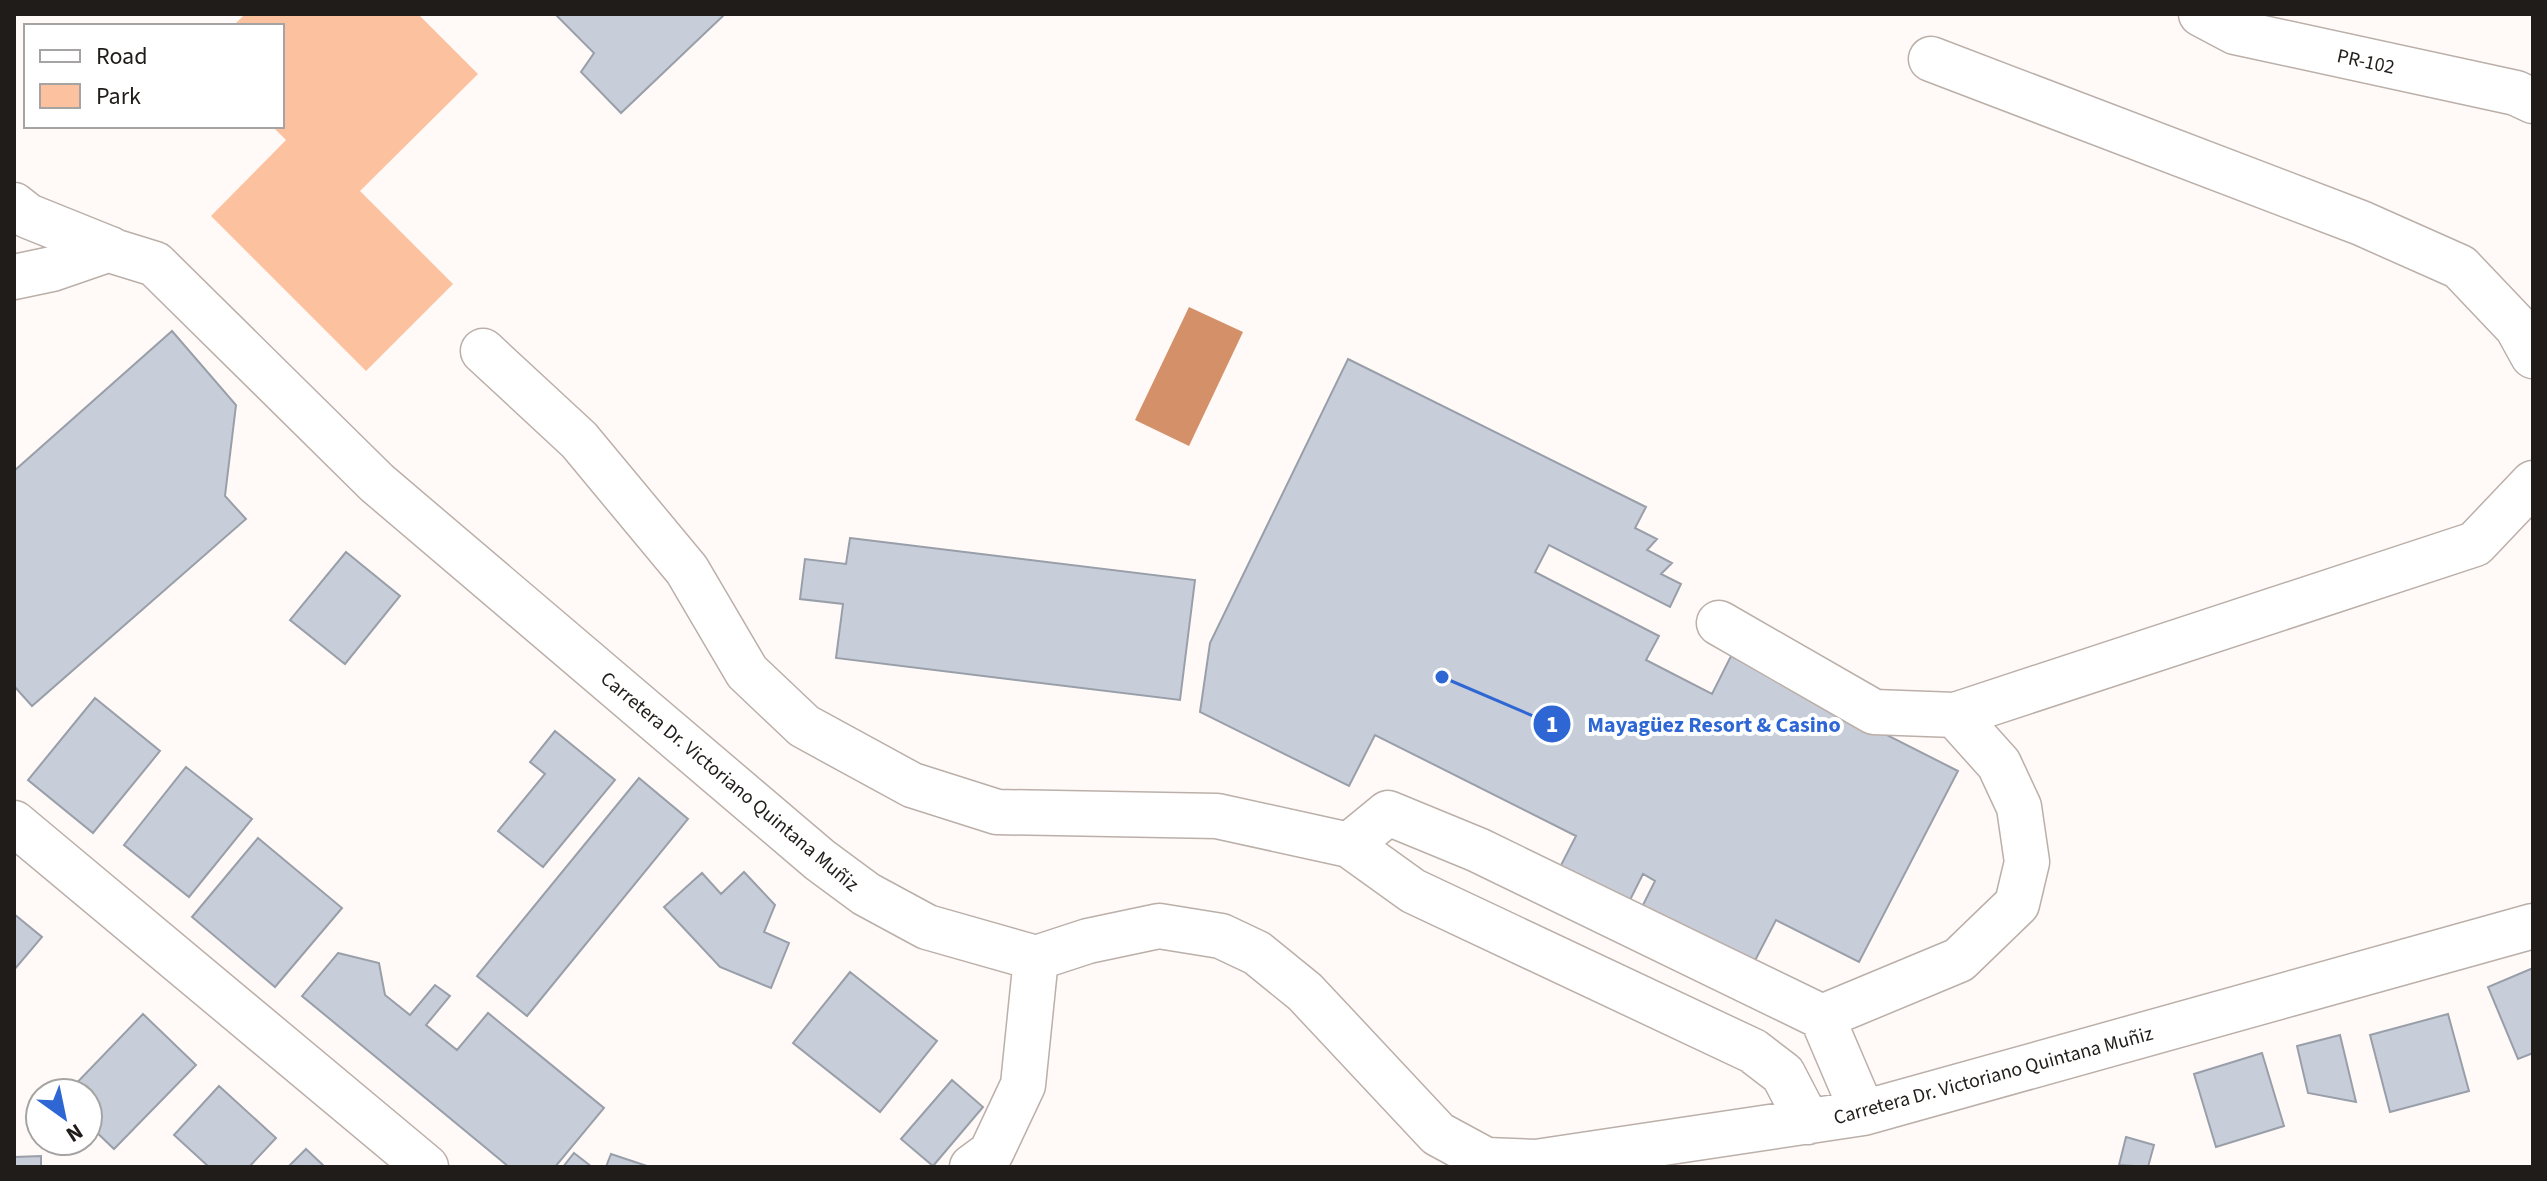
<svg xmlns="http://www.w3.org/2000/svg" width="2547" height="1181" font-family="'Source Sans 3',sans-serif">
  <rect width="100%" height="100%" fill="#fffaf7"/>
  <!-- green -->
  <path fill="#fcc19f" d="M245,14H418L478,74L360,191L453,284L366,371L211,216L286,140L272,126H282V26H233Z"/>
  <!-- water -->
  <path fill="#d49068" d="M1189,307L1243,332L1189,446L1135,420Z"/>
  <!-- building -->
  <path fill="#c7ced9" stroke="#999fa9" stroke-width="2" d="M555,14H725L621,113L581,72L594,53Z
    M172,331L236,405L225,496L246,519L32,706L14,686V471Z
    M1348,359L1646,507L1635,528L1657,539L1647,550L1672,563L1661,574L1681,584L1670,607L1549,545L1535,572L1659,636L1646,660L1712,694L1731,656L1958,771L1859,962L1776,920L1745,980L1634,923L1655,881L1643,874L1627,906L1558,871L1576,836L1375,735L1349,786L1200,712L1210,643Z
    M850,538L1195,580L1180,700L836,658L843,604L800,599L805,559L846,564Z
    M346,552L400,596L345,664L290,620Z
    M95,698L160,751L93,833L28,780Z
    M555,731L615,780L543,867L498,831L545,774L530,762Z
    M186,767L252,819L189,897L124,845Z
    M639,778L688,819L527,1016L477,976Z
    M258,838L342,908L275,987L192,917Z
    M744,872L775,905L764,932L789,943L771,988L720,967L664,907L702,873L721,894Z
    M14,914L42,937L14,970Z
    M338,953L379,963L385,995L410,1015L435,985L450,996L426,1025L457,1050L488,1013L604,1108L555,1167H509L302,996Z
    M2533,968V1053L2518,1059L2488,987Z
    M850,972L937,1041L880,1112L793,1043Z
    M143,1014L196,1065L114,1149L88,1124V1093H67Z
    M2448,1014L2469,1091L2390,1112L2370,1035Z
    M2340,1035L2356,1102L2308,1093L2297,1046Z
    M2262,1053L2284,1126L2216,1147L2194,1074Z
    M952,1080L983,1107L933,1166L901,1139Z
    M219,1086L276,1138L249,1167H209L174,1135Z
    M2126,1137L2154,1145L2148,1167L2119,1165Z
    M306,1149L325,1167H288Z
    M574,1153L592,1167H563Z
    M611,1154L650,1167H606Z
    M41,1156V1167H14V1157Z"/>
  <g fill="none" stroke-linecap="round" stroke-linejoin="round">
    <defs>
      <path id="minor" d="M2201,14L2235,32L2516,93L2533,101
        M1931,59L2361,223L2460,267L2517,327L2533,356
        M74,239L155,264L377,483L820,860L866,894L927,927L1036,958L1088,941L1159,926L1221,936L1257,953L1305,992L1438,1134L1486,1160L1536,1162L1863,1113L2533,926
        M14,277L52,269L110,249
        M483,351L579,440L687,570L747,672L804,726L912,785L997,812L1217,816L1349,845L1413,891L1753,1051L1783,1074L1808,1122
        M1719,623L1874,712L1955,715L2475,544L2533,483
        M14,823L426,1167
        M1349,845L1388,813L1478,850L1822,1017L1863,1113
        M1822,1017L1959,960L2017,904L2027,862L2019,807L1999,764L1955,715
        M972,1167L991,1153L1023,1085L1036,958"/>
      <path id="major" d="M14,205L28,216L110,249"/>
    </defs>
    <!-- minor casing -->
    <use href="#minor" stroke="#bbafa9" stroke-width="47"/>
    <!-- major casing -->
    <use href="#major" stroke="#bbafa9" stroke-width="47"/>
    <!-- minor -->
    <use href="#minor" stroke="#fff" stroke-width="44"/>
    <!-- major -->
    <use href="#major" stroke="#fff" stroke-width="44"/>
  </g>
  <g text-anchor="middle" stroke-width="8" stroke-linejoin="round" paint-order="stroke">
    <!-- street labels -->
    <g font-size="20" fill="#201c1a" stroke="#fff">
      <text transform="translate(2366 61) rotate(12)" y="7">PR-102</text>
      <text transform="translate(730 781) rotate(40)" y="7">Carretera Dr. Victoriano Quintana Muñiz</text>
      <text transform="translate(1993 1075) rotate(-15)" y="7">Carretera Dr. Victoriano Quintana Muñiz</text>
    </g>
  </g>
  <!-- callouts -->
  <path fill="none" stroke="#2e66d4" stroke-width="3" d="M1442 677L1552 724"/>
  <g fill="#2e66d4" stroke="#fff" stroke-width="3">
    <circle cx="1442" cy="677" r="8"/>
    <circle cx="1552" cy="724" r="20"/>
  </g>
  <g font-size="24" text-anchor="middle" font-weight="bold" fill="#fff">
    <text x="1552" y="732">1</text>
  </g>
  <g font-size="22" text-anchor="middle" font-weight="bold" fill="#2e66d4" stroke="#fff" stroke-width="8" stroke-linejoin="round" paint-order="stroke">
    <text x="1714" y="732">Mayagüez Resort &amp; Casino</text>
  </g>
  <!-- border -->
  <rect width="2547" height="1181" fill="none" stroke="#201c1a" stroke-width="32"/>
  <!-- legend -->
  <rect x="24" y="24" width="260" height="104" fill="#ffffff" stroke="#a6a4a3" stroke-width="2"/>
  <rect x="40" y="50" width="40" height="12" fill="#ffffff" stroke="#a6a4a3" stroke-width="2"/>
  <text x="96" y="64" font-size="24" fill="#201c1a">Road</text>
  <rect x="40" y="84" width="40" height="24" fill="#fcc19f" stroke="#a6a4a3" stroke-width="2"/>
  <text x="96" y="104" font-size="24" fill="#201c1a">Park</text>
  <!-- north arrow -->
  <g transform="translate(64 1117) rotate(147)"><circle r="38" fill="#ffffff" stroke="#a6a4a3" stroke-width="2"/>
  <path d="M0-6L14 30L0 20L-14 30Z" fill="#2e66d4"/>
  <text y="-12" font-size="22" font-weight="bold" text-anchor="middle" fill="#201c1a">N</text>
  </g>
</svg>
